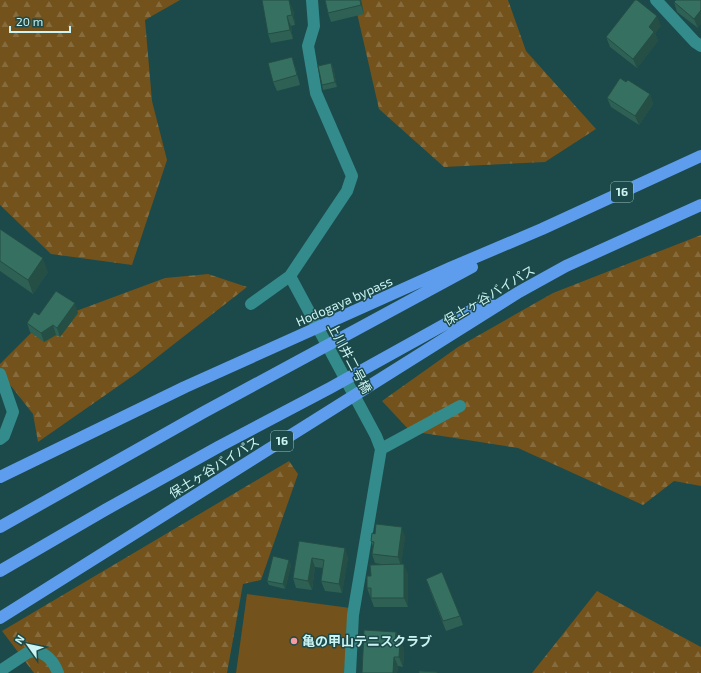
<svg xmlns="http://www.w3.org/2000/svg" width="701" height="673" font-family="'Exo 2','Noto Sans JP',sans-serif">
  <defs>
    <pattern id="forest-firs" width="22" height="20" patternUnits="userSpaceOnUse"><rect width="22" height="20" fill="#73521c"/><path d="M5 1l3.5 6h-7zM16 11l3.5 6h-7z" fill="#866c3d"/></pattern>
  </defs>
  <rect width="100%" height="100%" fill="#1c4949"/>
  <!-- green -->
  <path fill="#73521c" d="M247,594L350,608L344,673H236Z"/>
  <!-- forest -->
  <path fill="url(#forest-firs)" d="M0,0H180L145,20L152,101L167,160L132,265L51,254L0,205Z
    M354,0H508L526,51L596,129L545,162L444,167L379,109Z
    M701,235V486L674,481L643,505L518,448L410,431L382,401L458,347L553,293Z
    M208,274L247,287L137,373L38,442L33,414L0,372V364L31,333L60,317L165,278Z
    M289,461L298,474L261,580L243,584L227,673H34L2,631Z
    M597,591L701,647V673H532Z"/>
  <g fill="none" stroke-linecap="round" stroke-linejoin="round">
    <!-- minor -->
    <path stroke="#348b8b" stroke-width="12" d="M312,0L314,26L308,46L316,93L352,176L347,191L290,276L376,436L381,449L353,615L350,673
      M656,0L695,42L701,46
      M251,304L290,276
      M0,374L13,412L4,436L0,439
      M381,449L460,406
      M0,671L27,653L36,650C47,655 54,661 58,673"/>
    <!-- highway -->
    <path stroke="#5e9dee" stroke-width="12" d="M0,477L185,387L450,268L542,229L701,156
      M0,527L204,412L472,267
      M0,571L105,510L220,446L330,388L458,317L489,302
      M0,618L519,292L566,266L701,205"/>
  </g>
  <!-- wall -->
  <path fill="#2e6053" d="M286,0L293,9L295,25L291,26L293,39L271,43L268,34Z
    M361,0L364,14L331,22L328,13Z
    M701,0L698,28L677,12L674,2Z
    M661,26L655,33L658,41L637,68L610,47L606,37Z
    M331,63L333,67L337,87L323,90L322,85Z
    M295,66L300,85L277,91L273,82Z
    M626,82L650,94L653,104L639,125L611,107L607,98Z
    M0,229L48,272L33,294L0,271Z
    M78,313L60,337L56,335L44,342L30,332L27,323L39,315Z
    M405,536L401,564L408,574V607H374L367,588L371,576L386,565L375,563L372,554L373,547L371,541Z
    M299,541L348,557L342,593L325,591L321,581L323,568L315,567L312,590L296,588L293,578Z
    M289,560L291,565L285,589L269,585L267,581Z
    M429,588L460,616L463,625L446,631Z
    M396,632L404,649L403,667L398,666L397,673H362Z"/>
  <!-- shaded-wall -->
  <path fill="#254e44" d="M289,0L293,9L295,25L292,15Z
    M360,0H361L364,14L361,5Z
    M701,10V24L698,28L694,19Z
    M287,16L291,26L293,39L290,30Z
    M657,16L661,26L655,33L658,41L637,68L633,59L649,27Z
    M331,63L333,67L337,87L335,82Z
    M650,94L653,104L639,125L635,116Z
    M43,258L48,272L33,294L28,280Z
    M75,303L78,313L60,337L57,328Z
    M53,325L56,335L44,342L41,333Z
    M402,527L405,536L401,566L398,557Z
    M345,548L348,557L342,593L339,584Z
    M312,558L315,567L312,590L308,581Z
    M289,560L291,565L285,589L283,584Z
    M404,564L408,574V607L404,598Z
    M396,632L400,641L395,640Z
    M400,640L404,649L403,667L399,657Z
    M394,657L398,666L397,673H393Z"/>
  <!-- building -->
  <path fill="#357061" stroke="#254e44" d="M262,0H289L292,15L287,16L290,30L268,34Z
    M325,0H360L361,5L328,13Z
    M635,0H637L657,16L649,27L654,32L633,59L606,37Z
    M676,0H701V10L694,19L674,2Z
    M292,57L297,75L273,82L268,63Z
    M331,63L335,82L322,85L318,66Z
    M620,78L626,82L628,80L650,94L635,116L607,98Z
    M0,229L43,258L28,280L0,261Z
    M56,291L75,303L57,328L53,325L41,333L27,323L34,312L39,315Z
    M376,524L402,527L398,557L372,554L374,542L371,541L372,533L375,534Z
    M299,541L345,548L339,584L321,581L324,560L312,558L308,581L293,578Z
    M273,556L289,560L283,584L267,581Z
    M404,564V598H371V588H367V576H371L370,565Z
    M442,572L460,616L443,621L426,579Z
    M364,630L396,632L395,640H400L399,657H394L393,673H362Z
    M419,671L437,672V673H419Z"/>
  <!-- markers -->
  <circle fill="#f49aa1" stroke="#1c4949" stroke-width="1.5" cx="294" cy="641" r="4"/>
  <g text-anchor="middle" stroke-width="3" stroke-linejoin="round" paint-order="stroke">
    <!-- shield labels -->
    <g fill="#1c4949" stroke="#97c1c0" stroke-width="1">
      <rect x="611" y="182" width="22" height="20" rx="3"/>
      <rect x="271" y="431" width="22" height="20" rx="3"/>
    </g>
    <g font-size="12" font-weight="bold" fill="#ccf4f3">
      <text x="622" y="196">16</text>
      <text x="282" y="445">16</text>
    </g>
    <!-- street labels -->
    <g font-size="13" fill="#ccf4f3" stroke="#1c4949">
      <text transform="translate(489 295) rotate(-31)" y="5">保土ヶ谷バイパス</text>
      <text transform="translate(344 301) rotate(-24)" y="5">Hodogaya bypass</text>
      <text transform="translate(350 358) rotate(62)" y="5">上川井二号橋</text>
      <text transform="translate(214 467) rotate(-32)" y="5">保土ヶ谷バイパス</text>
    </g>
    <!-- poi labels -->
    <g font-size="13" font-weight="bold" fill="#ccf4f3" stroke="#1c4949" text-anchor="start">
      <text x="302" y="646">亀の甲山テニスクラブ</text>
    </g>
  </g>
  <!-- north arrow -->
  <g transform="translate(28 645) rotate(303)" stroke="#1c4949" stroke-width="3" paint-order="stroke">
  <path d="M0-3L7 15L0 10L-7 15Z" fill="#ccf4f3"/>
  <text y="-6" font-size="11" font-weight="bold" text-anchor="middle" fill="#ccf4f3">N</text>
  </g>
  <!-- scale -->
  <path d="M10 26v6h60v-6" fill="none" stroke="#ccf4f3" stroke-width="2"/>
  <text x="16" y="26" font-size="12" fill="#ccf4f3" stroke="#1c4949" stroke-width="3" paint-order="stroke">20 m</text>
</svg>
